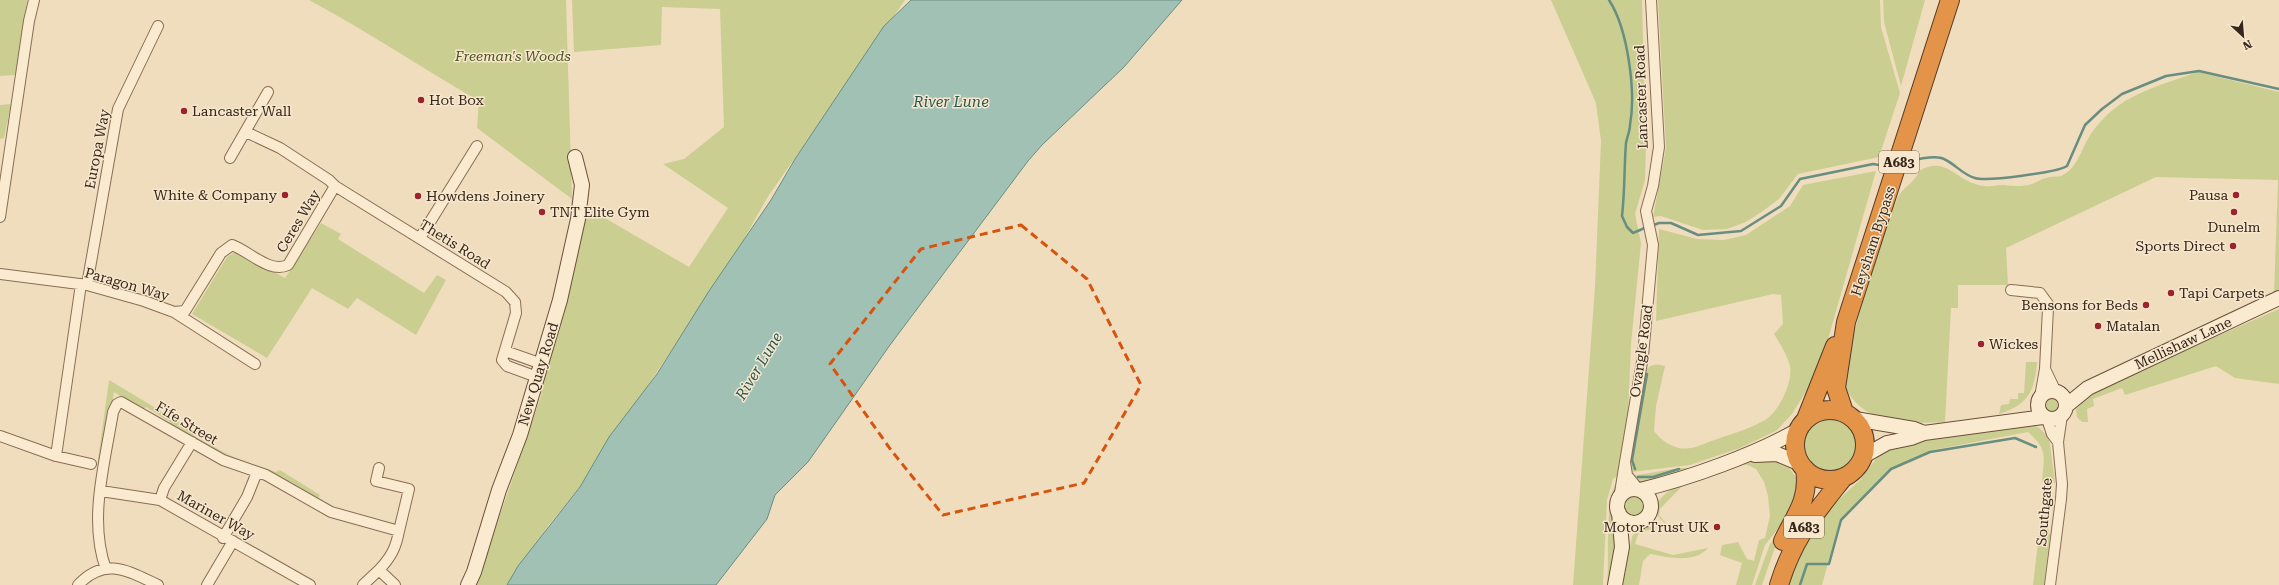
<svg xmlns="http://www.w3.org/2000/svg" width="2279" height="585" font-family="'Roboto Serif',serif">
  <rect width="100%" height="100%" fill="#f0ddbd"/>
  <!-- green -->
  <path fill="#cbce91" d="M0,0H27L16,75L0,76Z
    M309,0H566L572,199L477,128L479,101C422,68 367,31 309,0Z
    M572,0H905L767,198L744,239L712,290L579,488L548,526L508,585H476L541,396L544,370L586,207L689,267L728,208L663,164L684,159L724,127L720,9L662,7L661,45L574,52Z
    M1551,0H1642L1646,146L1645,180L1635,214L1641,243L1631,344L1628,416L1620,474L1613,479L1607,500L1603,585H1573L1595,287L1601,141L1596,103Z
    M1658,0H1880L1881,27L1900,93L1879,157L1798,174L1779,199L1763,211L1746,222L1727,229L1703,230L1661,216L1653,217L1666,148Z
    M1883,0H1925L1901,86L1884,22Z
    M2198,72L2279,92V291L2274,294L2278,180L2156,177L2006,248L2008,285H1958V308H1951L1945,422C1905,424 1861,426 1843,382C1856,319 1874,259 1897,199C1901,188 1915,183 1919,171C1948,154 1955,183 1985,186C1990,187 1997,185 2003,185C2013,186 2022,187 2032,184C2037,182 2041,179 2046,178C2051,176 2057,177 2061,176C2077,169 2081,150 2089,137C2093,130 2100,122 2106,116C2130,92 2167,83 2198,72Z
    M11,104L4,138L0,139V105Z
    M1876,171L1819,371L1792,414L1776,431L1740,448L1690,465L1631,472L1629,467L1645,371C1651,364 1656,364 1665,366L1656,406L1654,431C1661,440 1668,445 1679,448C1692,451 1707,442 1720,438C1735,433 1751,428 1765,420C1779,412 1793,382 1790,366C1787,355 1780,343 1774,334L1783,324L1781,295L1773,294L1656,321L1659,229L1697,239L1724,240L1746,235L1790,206L1803,185Z
    M321,223L341,234L338,239L424,293L437,275L446,280L416,335L357,298L348,309L312,288L267,358L192,314L227,257L233,253H240L285,278Z
    M2279,309V384L2235,378L2216,366L2125,395L2122,388L2093,399L2094,406L2087,409L2088,422H2082L2077,417L2076,409L2080,405L2078,402L2092,391Z
    M2026,362H2037C2035,391 2028,405 1999,414L2001,405L2009,404L2010,399H2018V393H2024Z
    M109,380L194,431V436L231,456L276,472L280,470L320,495L317,501L312,498V495L289,481L287,483L210,447L207,448L170,426V422L146,407L143,409L114,392L102,461L98,460Z
    M2042 405a9 9 0 1 1 18 0a9 9 0 1 1-18 0Z
    M1802 445a28 28 0 1 1 56 0a28 28 0 1 1-56 0Z
    M2031,425L2038,427L2049,437L2055,483L2042,482C2044,456 2048,450 2028,432L1933,450L1893,469L1840,520L1822,585H1786L1797,550L1827,507L1835,503L1860,480L1878,456L1884,452L1893,448L1920,440Z
    M1770,459L1788,466L1796,477L1798,488L1781,525L1765,545L1752,585H1736L1742,563L1720,555L1722,545L1738,542L1747,559L1754,561L1759,540L1765,538L1770,516L1768,496L1764,482L1756,469L1750,466L1743,464L1687,481L1660,509L1659,515L1669,527C1666,524 1661,520 1658,516C1643,489 1728,464 1745,461C1753,459 1762,460 1770,459Z
    M1679,468H1691L1649,482L1641,483L1632,476Z
    M1619,478L1611,504L1618,530L1610,585H1607C1610,558 1603,498 1619,478Z
    M1624 506a11 11 0 1 1 22 0a11 11 0 1 1-22 0Z
    M2040,525C2047,526 2049,529 2050,535L2044,585H2033Z
    M1649,526L1662,536L1651,530L1641,531L1638,535L1635,544L1673,555L1708,548C1694,564 1668,557 1650,554L1643,561L1639,585H1623L1632,537L1638,528Z
    M1785,526L1774,550L1762,585H1755L1770,544Z"/>
  <!-- water -->
  <path fill="#a1c1b5" stroke="#688e82" d="M911,0H1182L1124,67L1042,145L1028,161L890,345L808,462L775,495L767,519L716,585H507L518,566L580,487L609,437L657,374L709,291L771,200L795,159L884,26Z"/>
  <g fill="none" stroke-linecap="round" stroke-linejoin="round">
    <!-- stream -->
    <path stroke="#688e82" stroke-width="2.5" d="M1609,0C1628,29 1636,92 1630,125C1630,131 1627,137 1626,143C1624,167 1625,191 1622,216L1627,227L1633,233L1647,227
      M1919,159C1926,158 1937,155 1944,159C1955,164 1963,175 1975,178C1987,182 2058,172 2067,166L2085,125L2102,109L2122,94L2166,76L2199,71L2279,89
      M1651,226L1659,223H1671L1698,235L1741,231L1781,206L1800,179L1873,164L1879,165
      M1635,469L1632,460L1647,374
      M1638,477H1653L1679,469
      M1800,585L1807,564H1829L1841,520L1891,469L1930,452L2015,438L2036,447"/>
    <defs>
      <path id="street" d="M246,132L280,148L329,180L335,186L506,292L515,302L516,313L502,360L507,366L537,377
        M230,158L268,92
        M0,217L29,21L34,0
        M420,238L477,146
        M0,274L87,285L144,301L174,312L255,364
        M87,285L118,109L158,26
        M2011,290L2040,293L2048,304V308L2045,369L2040,397
        M174,312L185,311L221,253L232,245C249,251 270,274 288,265L335,186
        M505,351L542,364
        M2045,369L2056,392
        M2047,419L2052,434L2058,442
        M0,436L56,456L91,464
        M56,456L81,284
        M1625,462L1643,356L1653,245L1646,211L1653,186L1659,147L1651,0
        M379,468L376,481L409,489L399,531
        M101,491L160,500L310,585
        M1619,499L1625,462L1627,475L1639,490
        M160,500L164,488L192,442
        M223,538L247,497L257,472
        M106,569C88,520 105,463 113,412L117,404L121,402L223,460L266,475L331,512L399,531C396,548 391,557 379,570L395,585
        M78,585C105,556 128,571 158,585
        M207,585L233,541
        M363,585L379,570
        M2050,585L2061,499L2062,484L2058,442L2062,415"/>
      <path id="secondary" d="M2038 405a14 14 0 1 1 28 0a14 14 0 1 1-28 0Z
        M2066,406L2088,388L2279,298
        M1855,419L1914,429L1924,433
        M1755,455L1777,454L1801,464
        M1864,456L1887,443L1911,438L1924,433L2043,417
        M1617 506a17 17 0 1 1 34 0a17 17 0 1 1-34 0Z
        M1640,490C1690,478 1754,455 1798,430
        M468,585L474,572L499,490L520,435L560,300L578,219L582,185L575,157
        M1615,585L1622,547L1619,513"/>
      <path id="highway" d="M1795 445a35 35 0 1 1 70 0a35 35 0 1 1-70 0Z
        M1844,412L1836,388L1846,322L1950,0
        M1806,419L1835,346
        M1783,541C1795,516 1810,499 1805,469
        M1779,585C1794,537 1813,516 1843,478"/>
    </defs>
    <!-- street casing -->
    <use href="#street" stroke="#886d55" stroke-width="12"/>
    <!-- secondary casing -->
    <use href="#secondary" stroke="#6a4e39" stroke-width="16"/>
    <!-- highway casing -->
    <use href="#highway" stroke="#553b2a" stroke-width="20"/>
    <!-- street -->
    <use href="#street" stroke="#faebd0" stroke-width="10"/>
    <!-- secondary -->
    <use href="#secondary" stroke="#faebd0" stroke-width="14"/>
    <!-- highway -->
    <use href="#highway" stroke="#e49448" stroke-width="18"/>
  </g>
  <!-- marked area -->
  <path fill="none" stroke="#d6540e" stroke-width="3" stroke-dasharray="8 5" stroke-linejoin="round" d="M1021,225L1087,279L1141,385L1084,483L943,515L891,450L830,364L921,249Z"/>
  <!-- markers -->
  <g fill="#9a232d" stroke="#f7e7cd" stroke-width="1.5">
    <circle cx="421" cy="100" r="4"/>
    <circle cx="184" cy="111" r="4"/>
    <circle cx="285" cy="195" r="4"/>
    <circle cx="2236" cy="195" r="4"/>
    <circle cx="418" cy="196" r="4"/>
    <circle cx="542" cy="212" r="4"/>
    <circle cx="2234" cy="212" r="4"/>
    <circle cx="2233" cy="246" r="4"/>
    <circle cx="2171" cy="293" r="4"/>
    <circle cx="2146" cy="305" r="4"/>
    <circle cx="2098" cy="326" r="4"/>
    <circle cx="1981" cy="344" r="4"/>
    <circle cx="1717" cy="527" r="4"/>
  </g>
  <g text-anchor="middle" stroke-width="3" stroke-linejoin="round" paint-order="stroke">
    <!-- shield labels -->
    <g fill="#f7e7cd" stroke="#716050" stroke-width="1">
      <rect x="1879" y="151" width="40" height="22" rx="3"/>
      <rect x="1784" y="516" width="40" height="22" rx="3"/>
    </g>
    <g font-size="13" font-weight="bold" fill="#37261b">
      <text x="1899" y="167">A683</text>
      <text x="1804" y="532">A683</text>
    </g>
    <!-- park labels -->
    <g font-size="14" font-style="italic" fill="#4b5421" stroke="#f7e7cd">
      <text x="513" y="61">Freeman's Woods</text>
    </g>
    <!-- street labels -->
    <g font-size="14" fill="#37261b" stroke="#f7e7cd">
      <text transform="translate(1641 97) rotate(-92)" y="5">Lancaster Road</text>
      <text transform="translate(97 149) rotate(-79)" y="5">Europa Way</text>
      <text transform="translate(298 221) rotate(-59)" y="5">Ceres Way</text>
      <text transform="translate(1873 241) rotate(-72)" y="5">Heysham Bypass</text>
      <text transform="translate(455 244) rotate(32)" y="5">Thetis Road</text>
      <text transform="translate(127 284) rotate(16)" y="5">Paragon Way</text>
      <text transform="translate(2183 343) rotate(-25)" y="5">Mellishaw Lane</text>
      <text transform="translate(1641 351) rotate(-82)" y="5">Ovangle Road</text>
      <text transform="translate(538 374) rotate(-73)" y="5">New Quay Road</text>
      <text transform="translate(187 423) rotate(31)" y="5">Fife Street</text>
      <text transform="translate(2044 512) rotate(-85)" y="5">Southgate</text>
      <text transform="translate(216 515) rotate(29)" y="5">Mariner Way</text>
    </g>
    <!-- poi labels -->
    <g font-size="14" fill="#37261b" stroke="#f7e7cd" text-anchor="start">
      <text x="429" y="105">Hot Box</text>
      <text x="192" y="116">Lancaster Wall</text>
      <text x="277" y="200" text-anchor="end">White &amp; Company</text>
      <text x="2228" y="200" text-anchor="end">Pausa</text>
      <text x="426" y="201">Howdens Joinery</text>
      <text x="550" y="217">TNT Elite Gym</text>
      <text x="2234" y="232" text-anchor="middle">Dunelm</text>
      <text x="2225" y="251" text-anchor="end">Sports Direct</text>
      <text x="2179" y="298">Tapi Carpets</text>
      <text x="2138" y="310" text-anchor="end">Bensons for Beds</text>
      <text x="2106" y="331">Matalan</text>
      <text x="1989" y="349">Wickes</text>
      <text x="1709" y="532" text-anchor="end">Motor Trust UK</text>
    </g>
    <!-- water labels -->
    <g font-size="15" font-style="italic" fill="#295751" stroke="#f7e7cd">
      <text x="951" y="107">River Lune</text>
      <text transform="translate(759 366) rotate(-59)" y="5">River Lune</text>
    </g>
  </g>
  <!-- north arrow -->
  <g transform="translate(2243 36) rotate(154)" stroke="#f7e7cd" stroke-width="3" paint-order="stroke">
  <path d="M0-3L7 15L0 10L-7 15Z" fill="#37261b"/>
  <text y="-6" font-size="11" font-weight="bold" text-anchor="middle" fill="#37261b">N</text>
  </g>
</svg>
